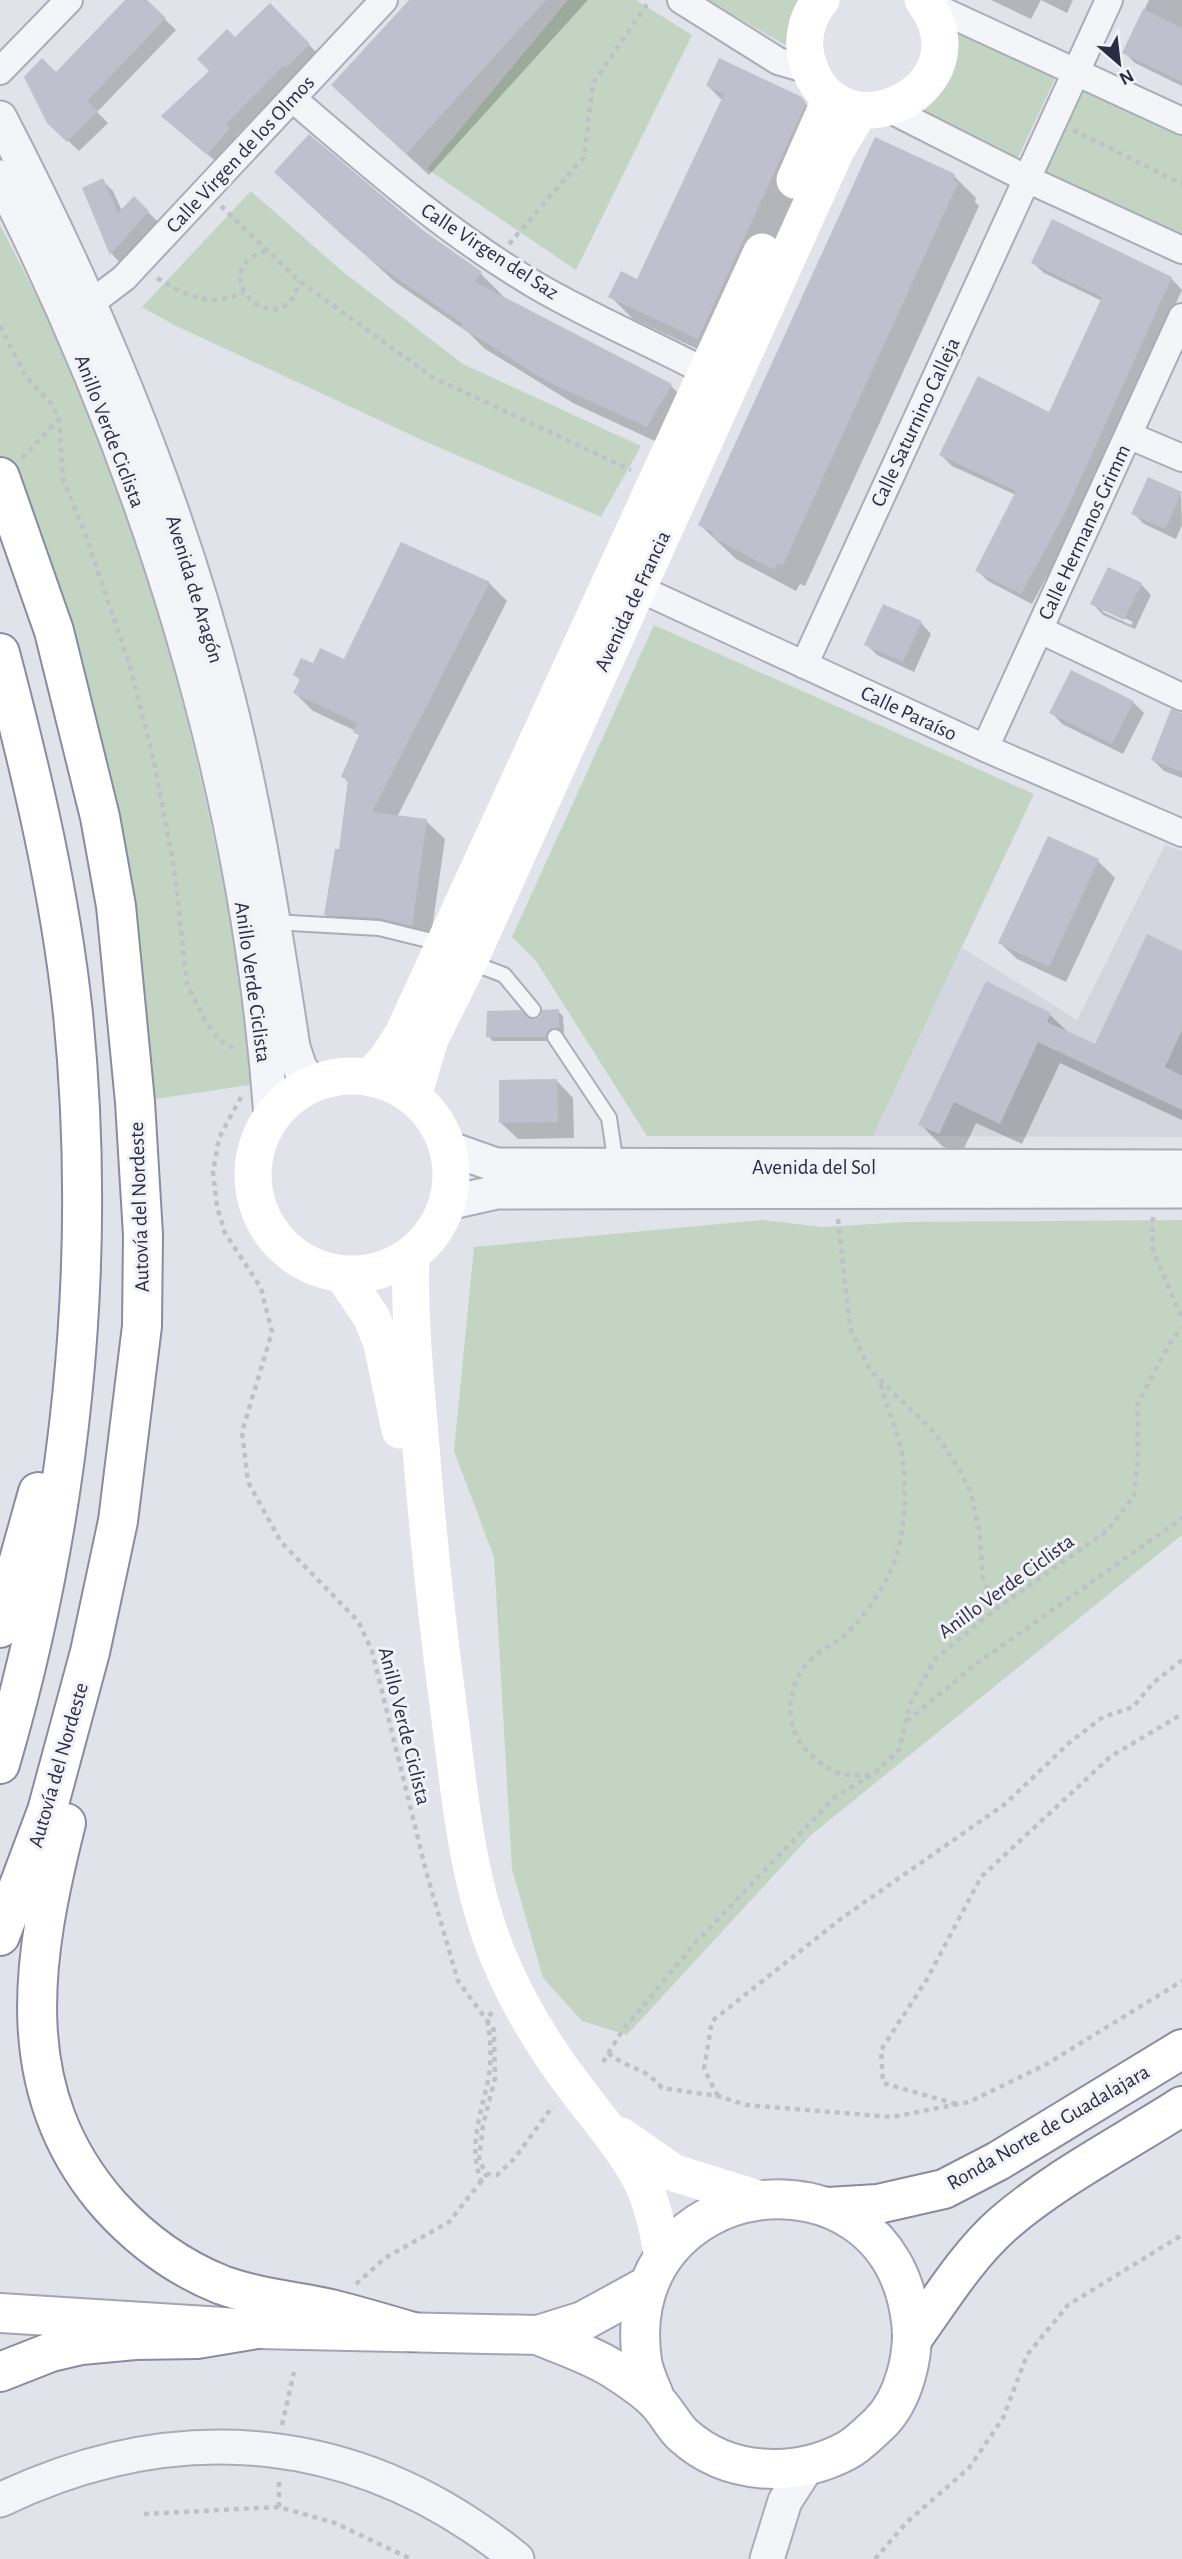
<svg xmlns="http://www.w3.org/2000/svg" width="1182" height="2559" font-family="'Alegreya Sans',sans-serif">
  <rect width="100%" height="100%" fill="#e1e3ea"/>
  <!-- built -->
  <path fill="#d3d5df" d="M1165,845L1182,851V1137L873,1136L962,948L1077,1020Z"/>
  <!-- green -->
  <path fill="#c3d5c2" d="M568,0H636L692,35L576,270L427,169Z
    M706,0H835L796,51Z
    M953,29L1055,79L1016,162L913,111C948,84 960,76 953,29Z
    M1082,86L1182,136V237L1042,169Z
    M251,191L342,271L463,364L641,446L601,517L424,441L174,325L142,307Z
    M0,225C20,264 41,303 59,344C131,504 181,676 216,849C232,927 248,1005 250,1085L135,1102L116,906L0,477Z
    M654,625L1034,794L873,1136H647L536,961L512,937Z
    M762,1220L822,1227L906,1222L1182,1220V1535L811,1835L627,2035L582,2021L543,1978L512,1869L494,1557L454,1451L474,1247Z"/>
  <!-- shadow -->
  <path fill="#0003" fill-rule="evenodd" d="M127,0H145L176,30L97,112L108,123L79,151L48,122L56,74Z
    M411,0H588L429,175L355,107Z
    M991,0H1041L1031,19Z
    M1041,0H1073L1067,13Z
    M1149,0H1182V86L1135,63L1124,52Z
    M270,5L320,56L295,76L236,136L240,140L219,164L174,126L211,71Z
    M708,86L801,99L827,126L721,360L633,319L611,297L638,281L723,101Z
    M954,176L976,198L975,202L979,206L805,586L800,584L796,591L736,559L700,525Z
    M102,180L113,191L122,211L134,198L159,223L122,265L112,254L84,189Z
    M299,194L423,232L481,274L503,296L501,298L671,386L693,408L670,448L573,403L485,349L469,333L395,282Z
    M1033,263L1171,278L1182,290L1075,524L1032,604L988,581L977,570L1016,495L952,466L941,455L1050,414L1102,301L1044,273Z
    M1181,494L1182,525L1176,539L1144,524L1133,513Z
    M489,583L507,601L397,817L426,821L445,839L430,943L399,936L344,933L326,915L341,850L349,783L343,777L360,737L356,731L313,711L295,693L301,681L295,675L314,665L344,662Z
    M1141,584L1151,595L1135,629L1103,615L1093,604ZM1103,608L1133,622L1131,625L1103,612Z
    M921,623L931,634L914,672L877,655L866,644Z
    M1133,702L1144,713L1123,754L1062,724L1052,713Z
    M1182,722V778L1164,771L1153,760Z
    M1049,838L1098,861L1115,878L1066,982L1017,959L1000,943Z
    M1182,956V1120L1060,1063L1022,1144L976,1123L961,1155L942,1146L920,1124L1050,1015L1071,1035L1095,1047Z
    M558,1011L563,1016L564,1033H555L550,1041H493L488,1036Z
    M557,1081L573,1098L574,1138L518,1139L501,1123Z"/>
  <!-- building -->
  <path fill="#bfc0cd" d="M125,0H147L166,18L87,101L98,111L67,142L47,123L24,77L42,58L56,72Z
    M409,0H546L406,154L331,85Z
    M270,3L310,44L286,68L283,66L226,124L230,128L207,155L161,116L209,71L197,59L227,29L235,37Z
    M1143,9L1182,28V82L1122,53Z
    M719,58L802,97L806,103L698,339L608,297L621,271L637,279L724,94L706,86Z
    M309,134L424,231L482,272L475,282L672,384L647,427L548,382L461,327L463,324L371,260L343,236L274,172Z
    M875,137L955,174L953,180L958,183L783,565L778,563L774,570L712,537L714,533L698,525Z
    M103,178L118,213L134,196L149,211L110,255L82,188Z
    M1052,219L1172,277L1065,513L1021,594L975,571L1016,491L939,455L978,376L1049,412L1102,297L1031,263Z
    M1148,477L1182,492L1165,529L1131,514Z
    M401,542L490,582L372,812L427,819L412,926L380,918L324,915L335,849H339L348,780L341,777L359,735L353,732L357,723L293,693L300,679L293,675L301,658L313,663L320,648L344,659Z
    M1108,567L1142,583L1124,620L1090,604Z
    M883,604L922,621L903,662L864,645Z
    M1071,670L1134,701L1112,744L1049,713Z
    M1171,709L1182,713V772L1151,760Z
    M1048,836L1099,859L1049,967L998,943Z
    M1147,934L1182,951V1030L1165,1067L1182,1076V1110L1038,1042L1000,1124L954,1102L939,1134L918,1125L986,981L1051,1013L1047,1022L1095,1044Z
    M559,1009V1028L550,1029L545,1037H486L487,1011L521,1010L534,1020L540,1017L542,1010Z
    M557,1079L558,1122L499,1123V1080Z"/>
  <g fill="none" stroke-linecap="round" stroke-linejoin="round">
    <defs>
      <path id="service" d="M273,922L379,928L444,944
        M470,962L504,975L533,1010
        M555,1037L609,1118L616,1165"/>
      <path id="minor" d="M681,0L778,61L809,70
        M926,3L1182,121
        M0,71L69,0
        M293,99C370,165 448,234 537,286C592,318 651,343 708,373
        M889,109L1027,179L1182,250
        M91,303L124,278L384,0
        M1128,435L1182,458
        M638,588L985,748L1182,833
        M1040,630L1182,697
        M804,665L1109,0
        M985,748L1182,317"/>
      <path id="tertiary" d="M0,118C96,303 177,495 228,698C257,813 275,930 293,1047L300,1068L312,1084
        M0,177C148,469 248,789 271,1117
        M448,1148L496,1165L1182,1167
        M448,1203L497,1192L1182,1191
        M0,2500C180,2414 361,2432 517,2559
        M767,2559L785,2501L807,2467"/>
      <path id="primary" d="M0,2313L257,2329L538,2335L583,2321L647,2286
        M538,2335C563,2346 592,2355 615,2370C629,2379 646,2390 657,2402C667,2412 673,2426 683,2435C728,2476 795,2478 846,2451C858,2445 869,2433 879,2424C904,2400 915,2354 911,2321C888,2135 615,2173 642,2361C644,2375 652,2389 656,2401"/>
      <path id="motorway" d="M0,477L54,631L100,817L116,906L135,1102L143,1235L142,1326L118,1521L90,1652L47,1811L0,1936
        M0,653C31,771 60,892 73,1014C98,1266 71,1521 0,1764
        M0,1628L38,1492
        M66,1823C32,1958 9,2092 110,2206C141,2240 179,2268 222,2285C258,2298 294,2301 331,2309C359,2316 386,2324 413,2332
        M828,2207L878,2204L944,2189L998,2161L1182,2049
        M913,2338C941,2299 967,2256 1003,2224C1056,2178 1123,2144 1182,2106
        M0,2372L51,2352L81,2345L135,2340L197,2339L257,2329"/>
    </defs>
    <!-- service casing -->
    <use href="#service" stroke="#aaacb8" stroke-width="18"/>
    <!-- minor casing -->
    <use href="#minor" stroke="#aaacb8" stroke-width="30"/>
    <!-- tertiary casing -->
    <use href="#tertiary" stroke="#aaacb8" stroke-width="37"/>
    <!-- primary casing -->
    <use href="#primary" stroke="#a0a4b6" stroke-width="42"/>
    <!-- motorway casing -->
    <use href="#motorway" stroke="#888ca1" stroke-width="42"/>
    <!-- path -->
    <path stroke="#bfc1c9" stroke-width="4.5" stroke-dasharray="5 5" stroke-linecap="butt" d="M1073,130L1182,184
      M221,206L299,281L434,378L631,470
      M509,244L584,157L593,83L650,0
      M266,251C198,271 284,352 299,281
      M157,278C189,297 207,307 244,293
      M0,326L26,377L51,403L59,419L63,479L85,533L130,667L154,761L175,874L187,984L204,1018L219,1040L238,1051
      M22,458L59,419
      M241,1097L219,1138L213,1172L217,1207L225,1233L261,1288L272,1332L242,1432L248,1482L281,1542L358,1621L372,1651L426,1871L458,1981L494,2030L495,2079L483,2125L479,2161L487,2174L497,2175L514,2159L553,2106
      M1153,1217L1152,1247L1182,1319
      M838,1219L850,1328L870,1370L936,1434L959,1469L971,1493L979,1530L983,1578L996,1609
      M907,1721L972,1667L1182,1518
      M870,1775C840,1777 830,1773 808,1752C781,1727 786,1680 814,1657C826,1646 841,1641 852,1628C866,1612 883,1590 891,1570C905,1538 907,1494 903,1459C900,1438 886,1405 880,1382
      M608,2053C629,2070 644,2066 662,2088L718,2096L746,2105L892,2117L969,2102L1045,2065L1182,1981
      M603,2062L622,2031L697,1941L835,1797L874,1774L899,1750L910,1704L935,1659L996,1609L1107,1531L1134,1496L1138,1453V1403L1168,1346L1182,1327
      M718,2096L704,2069L712,2021L842,1918L1005,1804L1069,1743L1103,1717L1133,1707L1153,1683L1182,1660
      M956,2104L883,2083L881,2050L927,1979L981,1877L1110,1757L1182,1714
      M482,2183C467,2148 481,2115 488,2080C492,2059 491,2039 487,2019L493,2011
      M356,2284L385,2258L449,2222L487,2174
      M282,2425L294,2372
      M279,2507V2479
      M144,2514L279,2507L335,2523L411,2559
      M875,2559L907,2522L969,2468L1003,2418L1027,2355L1068,2305L1182,2235"/>
    <!-- service -->
    <use href="#service" stroke="#f4f5f8" stroke-width="14"/>
    <!-- minor -->
    <use href="#minor" stroke="#f4f5f8" stroke-width="26"/>
    <!-- tertiary -->
    <use href="#tertiary" stroke="#f4f5f8" stroke-width="33"/>
    <!-- secondary -->
    <path stroke="#fff" stroke-width="37" d="M821,0C807,16 801,40 807,60C835,164 991,88 923,0
      M795,180L831,98
      M253 1175a99 99 0 1 1 198 0a99 99 0 1 1-198 0Z
      M370,1077L386,1060L403,1034L762,252
      M413,1096L430,1039L469,961L836,150L860,110
      M411,1255C409,1316 415,1375 420,1435C427,1525 436,1614 448,1704C459,1787 466,1880 499,1958C519,2006 548,2053 580,2094C601,2122 625,2149 641,2180C653,2204 658,2231 663,2257
      M343,1275L372,1318L382,1344L400,1430
      M621,2136L674,2173L755,2198"/>
    <!-- primary -->
    <use href="#primary" stroke="#fff" stroke-width="38"/>
    <!-- motorway -->
    <use href="#motorway" stroke="#fff" stroke-width="38"/>
  </g>
  <g text-anchor="middle" stroke-width="6" stroke-linejoin="round" paint-order="stroke">
    <!-- street labels -->
    <g font-size="21" fill="#292c43" stroke="#f1f2f8">
      <text transform="translate(240 154) rotate(-47)" y="7">Calle Virgen de los Olmos</text>
      <text transform="translate(490 251) rotate(33)" y="7">Calle Virgen del Saz</text>
      <text transform="translate(915 422) rotate(-65)" y="7">Calle Saturnino Calleja</text>
      <text transform="translate(110 431) rotate(69)" y="7">Anillo Verde Ciclista</text>
      <text transform="translate(1084 532) rotate(-65)" y="7">Calle Hermanos Grimm</text>
      <text transform="translate(195 589) rotate(73)" y="7">Avenida de Aragón</text>
      <text transform="translate(632 601) rotate(-65)" y="7">Avenida de Francia</text>
      <text transform="translate(909 713) rotate(25)" y="7">Calle Paraíso</text>
      <text transform="translate(253 982) rotate(82)" y="7">Anillo Verde Ciclista</text>
      <text x="814" y="1174">Avenida del Sol</text>
      <text transform="translate(139 1207) rotate(-92)" y="7">Autovía del Nordeste</text>
      <text transform="translate(1006 1586) rotate(-36)" y="7">Anillo Verde Ciclista</text>
      <text transform="translate(405 1726) rotate(76)" y="7">Anillo Verde Ciclista</text>
      <text transform="translate(58 1765) rotate(-74)" y="7">Autovía del Nordeste</text>
      <text transform="translate(1048 2127) rotate(-30)" y="7">Ronda Norte de Guadalajara</text>
    </g>
  </g>
  <!-- north arrow -->
  <g transform="translate(1119 63) rotate(152)" stroke="#f1f2f8" stroke-width="5" paint-order="stroke">
  <path d="M0-5L12 26L0 18L-12 26Z" fill="#292c43"/>
  <text y="-10" font-size="19" font-weight="bold" text-anchor="middle" fill="#292c43">N</text>
  </g>
</svg>
